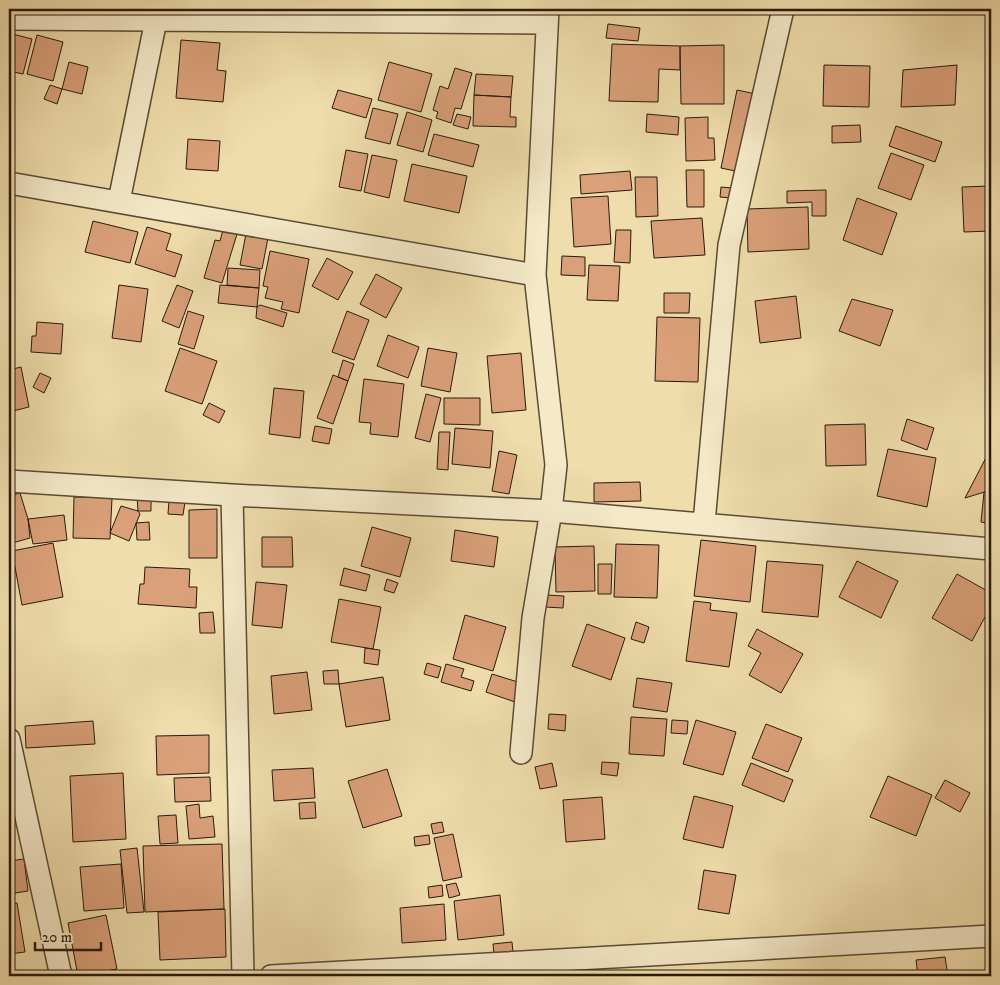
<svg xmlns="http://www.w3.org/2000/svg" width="1000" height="985" font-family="'IM FELL DW Pica',serif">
  <rect width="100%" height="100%" fill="#efddab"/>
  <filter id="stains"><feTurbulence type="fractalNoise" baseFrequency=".004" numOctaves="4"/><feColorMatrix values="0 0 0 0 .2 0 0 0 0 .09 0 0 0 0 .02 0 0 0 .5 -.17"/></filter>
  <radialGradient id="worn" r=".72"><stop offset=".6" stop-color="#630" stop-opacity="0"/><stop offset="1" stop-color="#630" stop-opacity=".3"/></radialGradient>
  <!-- building -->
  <path fill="#daa079" stroke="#291a0e" d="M608,24L640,28L638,41L606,38Z
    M9,33L32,39L23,74L9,71Z
    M37,35L63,42L53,81L27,74Z
    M181,40L220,43L217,70L226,71L223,102L176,98Z
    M612,44L680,46V70L659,69L658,102L609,101Z
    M724,45V104H681L680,46Z
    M69,62L88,67L82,94L62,89Z
    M389,62L432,74L421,112L378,100Z
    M824,65L870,66L869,107L823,106Z
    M957,65L955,105L901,107L903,70Z
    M455,68L472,73L461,109L455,108L451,123L436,118L438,112L433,110L440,86L448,89Z
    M476,74L513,76L511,97L474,95Z
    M50,85L62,89L57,104L44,99Z
    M338,90L372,99L366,118L332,108Z
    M737,90L756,94L740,172L721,168Z
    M474,95L511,97L510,117H516V127L473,126Z
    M373,108L398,114L390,144L365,138Z
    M407,112L432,120L423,152L397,145Z
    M457,114L471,117L468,129L453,125Z
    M647,114L679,117L678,135L646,132Z
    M708,117V138H714L715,160L686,161L685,118Z
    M860,125L861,142L832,143V126Z
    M896,126L942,142L935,162L889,146Z
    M434,134L479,145L473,167L428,155Z
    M188,139L220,141L218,171L186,169Z
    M346,150L368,154L361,191L339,187Z
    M891,153L924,165L911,200L878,188Z
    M372,155L397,160L389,198L364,192Z
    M412,164L467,176L459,213L404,201Z
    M686,170H704V207H687Z
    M630,171L632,190L581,194L580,175Z
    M635,177H657L658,216L636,217Z
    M990,186L991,231L964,232L962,187Z
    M721,187L732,188L731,198L720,197Z
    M826,190V216H812V202L787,203V191Z
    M608,196L611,244L574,247L571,198Z
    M857,198L897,213L882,255L843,240Z
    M808,207L809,249L748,252L747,209Z
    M702,218L705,255L654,258L651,221Z
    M93,221L138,232L130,263L85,252Z
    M147,227L171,234L166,250L182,255L175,277L135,264Z
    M223,230L237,234L222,283L204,278L215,240L220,241Z
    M616,230H631L630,263L614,262Z
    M246,234L268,238L262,269L240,265Z
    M270,251L309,259L299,313L281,309L283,302L265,298L268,287L263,286Z
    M562,256L585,257V276L561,275Z
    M327,258L353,272L338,300L312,286Z
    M589,265L620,266L618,301L587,300Z
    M228,268L260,270L259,288L227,285Z
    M376,274L402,288L386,318L360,304Z
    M119,285L148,289L141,342L112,338Z
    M177,285L193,291L179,328L162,321Z
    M220,285L259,288L257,307L218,303Z
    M664,293H690L689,313H664Z
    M796,296L801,338L760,343L755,301Z
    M852,299L893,310L880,346L839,331Z
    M260,305L287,313L283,327L256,318L257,307Z
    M188,311L204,316L194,349L178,344Z
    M347,311L369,320L354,360L332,352Z
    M657,317L700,318L698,382L655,381Z
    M37,322L63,324L61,354L31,352L32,336H36Z
    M388,335L419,347L408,378L377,366Z
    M180,348L217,361L202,404L165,391Z
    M428,348L457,353L450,392L421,386Z
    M521,353L526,410L492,413L487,356Z
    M343,360L354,364L348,381L338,377Z
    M21,367L29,407L9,412V370Z
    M40,373L51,378L44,393L33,387Z
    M333,375L348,381L333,424L317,418Z
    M364,379L404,384L398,437L370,434L371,423L359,422Z
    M274,388L304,391L300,438L269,434Z
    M426,394L441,398L430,442L415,438Z
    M444,398H480V425L444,424Z
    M209,403L225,411L219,423L203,415Z
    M907,419L934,428L927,450L901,440Z
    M865,424L866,465L826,466L825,425Z
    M315,426L332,429L329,444L312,441Z
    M455,428L493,431L490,468L452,464Z
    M439,432H450L448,470L437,469Z
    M991,448V490L965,498Z
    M888,449L936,458L927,507L877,496Z
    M499,451L517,455L509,494L492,491Z
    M640,482L641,501L594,502V483Z
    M984,492L991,493V524L981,522Z
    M20,493L28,519L30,538L9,544V496Z
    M137,496H151V511H138Z
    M74,497L112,498L110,539L73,538Z
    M169,500L185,502L183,515L168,514Z
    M121,506L138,511L140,514L129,541L110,533Z
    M217,509V558H189V510Z
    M64,515L67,540L33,544L28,519Z
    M149,522L150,540H137L136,523Z
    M372,527L411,538L400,577L361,566Z
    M455,530L498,537L494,567L451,561Z
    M262,537H292L293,567H262Z
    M701,540L756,546L750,602L694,596Z
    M53,543L63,597L22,605L12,551Z
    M616,544L659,545L657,598L614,597Z
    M594,546L595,591L556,592L555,547Z
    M767,561L823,565L818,617L762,612Z
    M857,561L898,581L881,618L839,597Z
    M598,564H612L611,594H598Z
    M145,567L190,569L189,587H197L196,608L138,604L140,584H144Z
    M344,568L370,575L366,591L340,585Z
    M957,574L991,593V606L972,641L932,618Z
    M387,579L398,583L394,593L384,590Z
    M256,582L287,585L282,628L252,625Z
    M546,595L564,596L563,608L545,607Z
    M339,599L381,607L373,649L331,642Z
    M694,601L711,603L710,610L737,613L729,667L686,661Z
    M213,612L215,633H200L199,613Z
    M465,615L506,627L493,671L453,659Z
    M636,622L649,627L644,643L631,639Z
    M587,624L625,638L611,680L572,666Z
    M757,629L803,654L781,693L749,675L761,653L748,646Z
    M365,648L380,650L378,665L364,663Z
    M427,663L441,667L438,678L424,674Z
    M446,664L464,669L461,677L474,681L471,691L441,682Z
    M338,670L339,684H324L323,671Z
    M307,672L312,710L274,714L271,676Z
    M492,674L521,683L515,702L486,692Z
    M383,677L390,720L346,727L339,684Z
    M637,678L672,683L667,712L633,707Z
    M549,714L566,715L565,731L548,729Z
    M631,717L667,719L664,756L629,754Z
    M672,720L688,721L687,734L671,733Z
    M696,720L736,732L723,775L683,764Z
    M93,721L95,744L26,748L25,726Z
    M766,724L802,738L788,772L752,758Z
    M209,735V773L157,775L156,736Z
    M602,762L619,763L617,776L601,774Z
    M552,763L557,786L540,789L535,767Z
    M751,763L793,780L784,802L742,785Z
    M313,768L315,798L274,801L272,770Z
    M387,769L402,816L363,828L348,781Z
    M123,773L126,839L73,842L70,776Z
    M888,776L932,795L916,836L870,817Z
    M210,777L211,801L175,802L174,778Z
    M945,780L970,793L960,812L935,798Z
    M694,796L733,806L723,848L683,839Z
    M602,797L605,839L566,842L563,800Z
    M315,802L316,818L300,819L299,803Z
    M199,804L200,818L213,816L215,837L189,839L186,806Z
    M176,815L178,843L160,844L158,816Z
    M442,822L444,832L433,834L431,824Z
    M453,834L462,877L443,881L434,838Z
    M429,835L430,844L415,846L414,837Z
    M222,844L224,909L145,912L143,846Z
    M137,848L144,912L127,913L120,850Z
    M24,859L28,891L9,894V861Z
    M121,864L124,908L84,911L80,867Z
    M704,870L736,875L729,914L698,909Z
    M456,883L460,895L449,898L446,885Z
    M442,885L443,896L429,898L428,887Z
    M500,895L504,935L458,940L454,901Z
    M17,903L25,952L9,954V905Z
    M444,904L446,940L402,943L400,908Z
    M225,909L226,957L160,960L158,912Z
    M106,915L117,969L78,976L68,923Z
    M512,942L513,952L494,954L493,944Z
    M945,957L948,976L991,971V976H918L916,960Z"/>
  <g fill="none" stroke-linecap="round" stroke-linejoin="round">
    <defs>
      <path id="street" d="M9,19L547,23
        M9,183L535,275
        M119,201L156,20
        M9,481L232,495L551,511L991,549
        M232,495L243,976
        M704,523L729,245L783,9
        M9,739L61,976
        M521,753L533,618L551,511L556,465L535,275L548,9
        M271,976L991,936"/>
    </defs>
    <!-- street casing -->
    <use href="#street" stroke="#5a4b35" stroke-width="24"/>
    <!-- street -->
    <use href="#street" stroke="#f5e9c8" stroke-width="21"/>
  </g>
  <!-- margin -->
  <rect width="1000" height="985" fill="none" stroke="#efddab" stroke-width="30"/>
  <rect x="10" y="10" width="980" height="965" fill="none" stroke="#291a0e" stroke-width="2.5"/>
  <rect x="15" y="15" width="970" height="955" fill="none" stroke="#291a0e"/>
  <!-- scale -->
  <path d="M35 942v8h66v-8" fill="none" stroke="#291a0e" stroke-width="2.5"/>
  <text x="42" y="942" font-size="15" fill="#291a0e" stroke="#f5e9c8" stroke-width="4" paint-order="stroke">20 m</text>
  <rect width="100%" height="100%" filter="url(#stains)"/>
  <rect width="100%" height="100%" fill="url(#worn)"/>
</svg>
